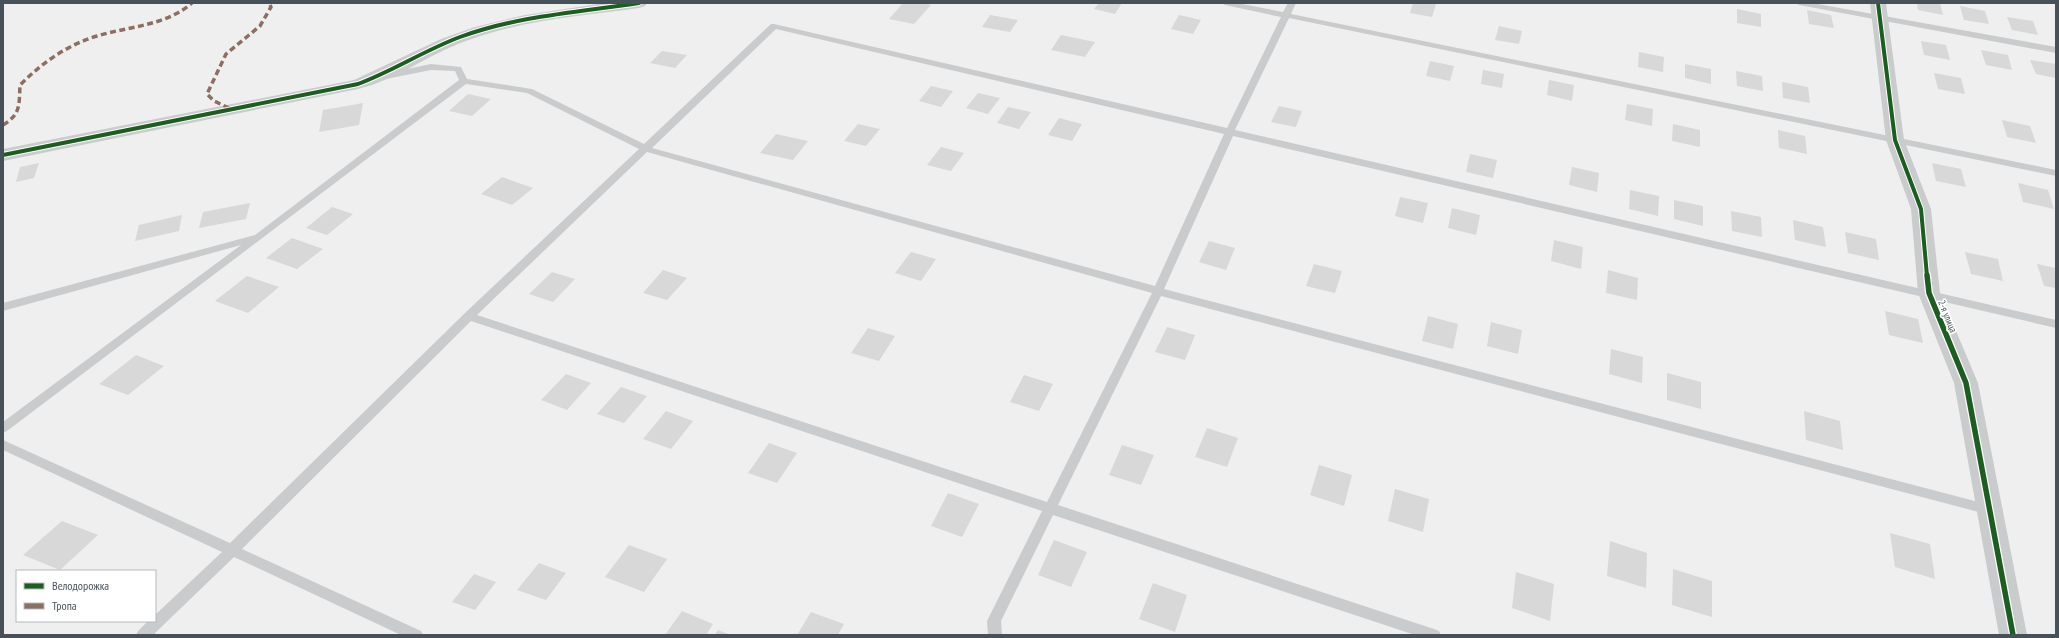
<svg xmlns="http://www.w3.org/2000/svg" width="2059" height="638" font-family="'PT Sans Narrow',sans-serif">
  <rect width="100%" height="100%" fill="#efefef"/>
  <!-- building -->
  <path fill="#d8d8d9" d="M903,3H924L931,5L914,24L889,19Z
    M1099,3H1122L1115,14L1094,9Z
    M1413,3L1436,4L1432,17L1410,13Z
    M1917,3H1940L1943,15L1918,10Z
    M1960,6L1985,11L1989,24L1964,20Z
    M1737,9L1761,14V27L1737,23Z
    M1807,10L1831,15L1834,28L1809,24Z
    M990,15L1018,20L1010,32L982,27Z
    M1179,15L1201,20L1193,34L1171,29Z
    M2007,17L2033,21L2038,35L2012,30Z
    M1499,26L1522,31L1519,44L1495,40Z
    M1061,35L1095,42L1085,57L1051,50Z
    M1921,41L1946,45L1950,60L1924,55Z
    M1981,50L2008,55L2012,70L1986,65Z
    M662,51L687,55L675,68L650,63Z
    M1639,52L1664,57L1663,72L1638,67Z
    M2030,60L2056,64V78L2036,74Z
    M1430,61L1454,66L1450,81L1426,76Z
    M1685,64L1711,69V84L1685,78Z
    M1483,70L1504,74L1502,88L1481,84Z
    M1736,71L1762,76L1763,91L1737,86Z
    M1934,73L1961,78L1965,94L1938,89Z
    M1549,80L1574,85L1572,101L1547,95Z
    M1782,82L1808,87L1810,103L1783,98Z
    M931,86L953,91L941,107L919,101Z
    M978,93L1000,98L988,114L966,108Z
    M468,94L491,99L472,116L449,111Z
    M363,103L359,125L319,132L323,110Z
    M1627,104L1653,109L1652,126L1625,120Z
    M1279,106L1302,111L1296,127L1271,122Z
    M1008,107L1031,112L1019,129L997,123Z
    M1059,118L1082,124L1072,141L1048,135Z
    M2002,120L2030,126L2036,143L2007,137Z
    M858,124L880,129L866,146L844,141Z
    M1673,124L1700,130V147L1672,141Z
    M1778,130L1805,136L1807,154L1779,148Z
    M776,134L808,141L793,160L760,153Z
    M941,147L964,153L951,171L927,165Z
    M1470,154L1497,160L1493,178L1466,172Z
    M39,163L34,178L16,182L20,167Z
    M1932,163L1961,169L1966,187L1936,181Z
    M1572,167L1599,173L1597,192L1569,185Z
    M502,177L533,188L512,205L481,194Z
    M2018,183L2048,190L2054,209L2023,202Z
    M1630,190L1659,196L1658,216L1629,209Z
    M1400,197L1428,203L1423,223L1395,216Z
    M1674,200L1703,206V226L1674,219Z
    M250,203L246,219L199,228L203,212Z
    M332,207L353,214L327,235L306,228Z
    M1452,208L1480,215L1476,235L1448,228Z
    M1731,211L1761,217L1762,237L1732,231Z
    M182,215L179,231L135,241L139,225Z
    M1793,220L1823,227L1826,247L1795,240Z
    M1845,232L1876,239L1879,260L1848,253Z
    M292,238L323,249L297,269L266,258Z
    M1554,240L1583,247L1581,269L1551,261Z
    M1209,241L1235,248L1226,270L1199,262Z
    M911,252L936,259L921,281L895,273Z
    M1965,252L1998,259L2003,281L1971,274Z
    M1314,264L1342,271L1335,293L1306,286Z
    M2037,264L2056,268V288L2044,286Z
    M663,270L687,278L667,300L643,293Z
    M1608,270L1638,278L1637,300L1606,293Z
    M552,272L575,279L553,302L529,294Z
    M247,276L279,287L248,313L215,301Z
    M1885,311L1918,319L1923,343L1889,335Z
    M1428,316L1458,324L1453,349L1422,341Z
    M1491,322L1522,330L1518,354L1487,346Z
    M1167,327L1195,335L1185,360L1155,352Z
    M868,328L895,336L879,361L851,353Z
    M1611,349L1643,357L1642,383L1609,374Z
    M136,355L164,366L128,395L99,384Z
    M1667,373L1701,382V409L1667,400Z
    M566,374L591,383L567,410L541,400Z
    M1024,375L1053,384L1039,411L1010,402Z
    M621,387L647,396L624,423L597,414Z
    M666,411L693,421L671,449L643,439Z
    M1804,411L1840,421L1843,450L1806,440Z
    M1207,428L1238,438L1227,467L1195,457Z
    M769,443L797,453L777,483L748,473Z
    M1122,445L1154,455L1141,485L1109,475Z
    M1319,465L1352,475L1344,506L1310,495Z
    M1395,489L1429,499L1423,532L1388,521Z
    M948,493L979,504L962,537L931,526Z
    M62,521L98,535L60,570L23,555Z
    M1890,533L1930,544L1935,579L1895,567Z
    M1054,540L1087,552L1071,587L1038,575Z
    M1610,541L1647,553L1646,588L1607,576Z
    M629,545L667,559L644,592L605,577Z
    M539,563L566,573L546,600L517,590Z
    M1673,569L1712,581V617L1672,605Z
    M1516,572L1554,584L1550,621L1512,608Z
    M474,574L496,582L475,610L452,602Z
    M1153,583L1187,595L1175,632L1139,619Z
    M682,611L713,624L706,635H665Z
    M811,612L844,624L838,635H797Z
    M718,630L731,635H715Z"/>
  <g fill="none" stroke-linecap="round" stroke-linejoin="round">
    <!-- service -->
    <path fill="#c9cbcd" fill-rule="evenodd" d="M1221,3H1237L1283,12L1288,3H1296L1291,14L2056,170V176L1289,18L1235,130L2056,320V328L1233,136L1164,289L1990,505L1995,506L1996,510L1995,514L1990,515L1161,296L1058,505L1434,629L1439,631L1441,635H1415L1053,515L1001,621L1002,635H988L987,621L1042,511L471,321L242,549L421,631L423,635H401L234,557L153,635H136L138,631L148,621H155V615L222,552L3,450V440L230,543L465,313L639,149L527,93L466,84L7,431L3,433V422L241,245L3,311V303L255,235L459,80L455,71L431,70L386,79L383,78V74L431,64L461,67L467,79L532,89L644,144L771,24H774L1227,128L1281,17L1225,5ZM776,29L1224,134L1155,286L652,148ZM647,152L1152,293L1047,502L477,315Z
      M1795,3H1812L2056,47V53L1799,5Z"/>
    <!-- minor -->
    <path fill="#c9cbcd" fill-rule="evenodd" d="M605,3H647L645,6L639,8C581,16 521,20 466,41C429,54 396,80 358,89L3,161V149L354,80L441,39L475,27L525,15Z
      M1870,3H1886L1904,140L1931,209L1940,293L1978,383L2027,635H1999L1954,383L1918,293L1911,209L1886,140Z"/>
    <!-- quiet -->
    <path stroke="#8d6e63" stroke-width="3.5" stroke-dasharray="6 3.5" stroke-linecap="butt" d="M229,108L214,101L207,94L226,54L260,26L271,7L269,3
      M3,125C21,114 19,105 20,85C42,63 67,45 97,36C130,26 165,26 192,3"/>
    <defs>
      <path id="cycleway-far1" d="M1878,3L1895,140L1921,209L1927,276
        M3,155L358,84C393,71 425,50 460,37C517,16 579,12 639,3"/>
      <path id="cycleway" d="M1927,275L1929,293L1966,383L2013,635"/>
    </defs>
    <!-- cycleway-far1 casing -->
    <use href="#cycleway-far1" stroke="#fff" stroke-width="6"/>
    <!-- cycleway casing -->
    <use href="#cycleway" stroke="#fff" stroke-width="8"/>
    <!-- cycleway-far1 -->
    <use href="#cycleway-far1" stroke="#1b5e20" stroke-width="4"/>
    <!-- cycleway -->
    <use href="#cycleway" stroke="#1b5e20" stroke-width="5.5"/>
  </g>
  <g text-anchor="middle" stroke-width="3.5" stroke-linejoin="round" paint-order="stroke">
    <!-- street labels -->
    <g font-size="10" fill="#47515a" stroke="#fff">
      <text transform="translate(1948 316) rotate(68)" y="4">2-я улица</text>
    </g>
  </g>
  <!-- border -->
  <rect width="2059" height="638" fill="none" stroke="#47515a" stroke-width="8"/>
  <!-- legend -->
  <rect x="16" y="570" width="140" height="52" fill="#ffffff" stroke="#b5b9bd"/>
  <rect x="24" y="583" width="20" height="6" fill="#1b5e20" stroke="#b5b9bd"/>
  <text x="52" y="590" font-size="12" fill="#47515a">Велодорожка</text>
  <rect x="24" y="603" width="20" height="6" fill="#8d6e63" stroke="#b5b9bd"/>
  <text x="52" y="610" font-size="12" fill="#47515a">Тропа</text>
</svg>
